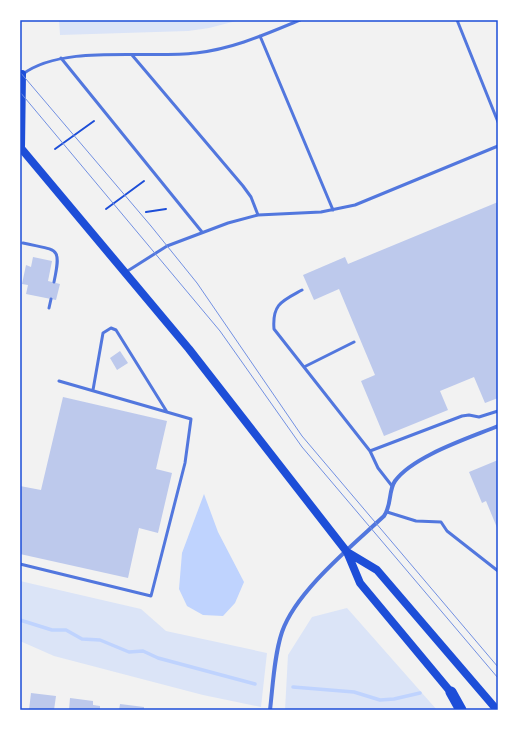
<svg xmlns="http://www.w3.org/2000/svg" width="518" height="730" font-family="Commissioner,sans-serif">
  <rect width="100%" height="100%" fill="#f2f2f2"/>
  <!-- green -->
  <path fill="#dbe4f7" d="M59,20H240L209,28L188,31L60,35Z
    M20,581L141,609L166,631L267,653L261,707L203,695L54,656L20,641Z
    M347,608L437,710H285L288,655L312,617Z"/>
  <!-- water -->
  <path fill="#bfd3fe" d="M204,494L218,532L244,582L235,603L223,616L203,615L187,606L179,589L182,553Z"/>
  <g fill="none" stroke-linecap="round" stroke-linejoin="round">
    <!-- stream -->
    <path stroke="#bfd3fe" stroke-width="3.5" d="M20,620L52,630H66L82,639L100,640L129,652L143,651L158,658L255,684
      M293,687L354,692L380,700L394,699L420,693"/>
  </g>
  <!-- building -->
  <path fill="#bdc9ec" d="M498,202V398L485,403L474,377L440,391L448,410L384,436L361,381L375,375L339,289L314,300L303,275L345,257L348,264Z
    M33,257L52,261L48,281L60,284L56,300L26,294L28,285L22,284L26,265L31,267Z
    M120,351L128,363L117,370L110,358Z
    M63,397L167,421L156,469L172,473L158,533L139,528L128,578L20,554V486L41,490Z
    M498,460V530L486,501L482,503L469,472Z
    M31,693L56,696L54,710H29Z
    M70,698L93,701V705L100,706V710H69Z
    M120,704L144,707V710H119Z"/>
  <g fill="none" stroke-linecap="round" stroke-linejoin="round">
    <!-- path -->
    <path stroke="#1d4ed8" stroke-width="2" d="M55,149L94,121
      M106,209L144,181
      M146,212L166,209"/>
    <!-- service -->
    <path stroke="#5277de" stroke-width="3" d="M457,20L498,122
      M260,36L333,210
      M132,55L243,186L251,197L258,215
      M61,58L202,232
      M23,74C63,44 146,59 196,53C233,49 266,34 300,20
      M23,243C57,251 62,245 54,282
      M126,272L167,246L228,223L258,215L321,212L355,205L498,146
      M302,290C282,301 272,304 274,329L370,451
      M49,308L51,299
      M304,367L354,342
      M93,390L103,333L111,328L116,330L167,412
      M392,486L378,468L370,451L462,416L469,415L479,417L498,411
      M387,512L416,521L441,522L447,531L498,571
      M20,564L151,596L185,463L191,419L59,381"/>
    <!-- minor -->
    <path stroke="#5277de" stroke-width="4" d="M270,710C273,685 274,656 282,632C296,591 353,545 384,516C392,505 388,491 395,481C413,456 469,438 498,426"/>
    <!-- secondary -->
    <path stroke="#1d4ed8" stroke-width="8" d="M20,147L189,349L347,552L360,583L454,696
      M21,148L22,74
      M347,552L377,570L497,710"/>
    <!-- motorway -->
    <path stroke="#1d4ed8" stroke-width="11" d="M451,692L461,710"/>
    <!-- tram -->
    <path stroke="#7290e2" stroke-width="1" d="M20,72L151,226L197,283L302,436L498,667
      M20,92L220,331L302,447L498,678"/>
  </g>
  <!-- border -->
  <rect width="518" height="730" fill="none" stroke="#ffffff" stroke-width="42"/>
  <rect x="21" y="21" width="476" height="688" fill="none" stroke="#1d4ed8" stroke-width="1.5"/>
</svg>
